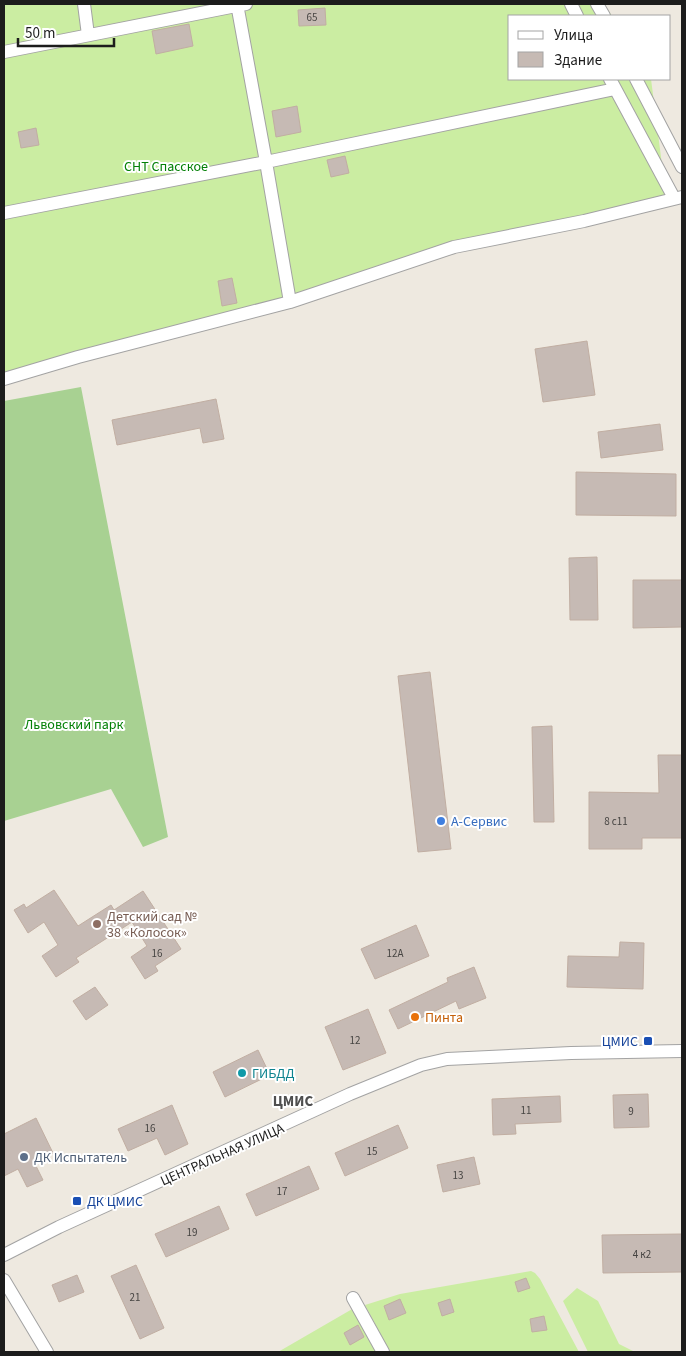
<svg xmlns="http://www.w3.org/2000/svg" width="686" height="1356" font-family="'Source Sans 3',sans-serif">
  <rect width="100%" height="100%" fill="#eee9e0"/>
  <!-- grass -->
  <path fill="#cbeda2" d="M4,4H604L612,16H510V79H651L666,196L349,278L4,383Z
    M531,1271L535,1273L540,1279L579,1352H390L365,1305L400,1294Z
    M577,1288L598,1301L619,1344L635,1352H588L563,1301Z
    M354,1308L378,1352H278Z"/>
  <!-- forest -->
  <path fill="#a8d192" d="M81,387L168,837L143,847L111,789L4,821V401Z"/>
  <!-- building -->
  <path fill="#c6bab4" stroke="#c1aea2" d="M325,8L326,25L299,26L298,10Z
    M189,24L193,46L156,54L152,31Z
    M297,106L301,132L276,137L272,111Z
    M36,128L39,145L21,148L18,132Z
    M345,156L349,173L331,177L327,160Z
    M232,278L237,303L222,306L218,281Z
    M587,341L595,395L543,402L535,349Z
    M216,399L224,439L203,443L200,428L117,445L112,420Z
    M660,424L663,450L601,458L598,432Z
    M576,472L676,474V516L576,515Z
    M597,557L598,620H570L569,558Z
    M633,580H682V627L633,628Z
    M430,672L451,849L418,852L398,676Z
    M552,726L554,822H534L532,727Z
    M658,755H682V838H642V849H589V792L659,793Z
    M54,890L78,926L111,905L114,910L143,891L181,949L155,966L158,971L145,979L131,957L147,946L132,922L76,958L79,962L56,977L42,956L58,945L44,922L28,933L14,910L24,904L26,908Z
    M416,925L429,956L375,979L361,949Z
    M620,942L644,943L643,989L567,987L568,956L619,957Z
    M474,967L486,998L459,1009L456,1001L398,1029L389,1010L448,982L447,978Z
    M95,987L108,1005L86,1020L73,1001Z
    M368,1009L386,1053L343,1070L325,1027Z
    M258,1050L270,1075L225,1097L213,1072Z
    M648,1094L649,1127L614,1128L613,1095Z
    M560,1096L561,1122L515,1124L516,1134L493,1135L492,1099Z
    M172,1105L188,1144L165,1155L157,1138L128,1151L118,1129Z
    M36,1118L53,1153L34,1162L43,1180L27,1187L18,1169L4,1176V1134Z
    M398,1125L408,1148L345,1176L335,1153Z
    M474,1157L480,1184L443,1192L437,1165Z
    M309,1166L319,1189L256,1216L246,1194Z
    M219,1206L229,1229L166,1257L155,1234Z
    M682,1234V1272L603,1273L602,1235Z
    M136,1265L164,1328L140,1339L111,1276Z
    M77,1275L84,1292L59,1302L52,1285Z
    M526,1278L530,1288L518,1292L515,1282Z
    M400,1299L406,1313L389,1320L384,1306Z
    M450,1299L454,1312L442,1316L438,1303Z
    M544,1316L547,1330L532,1332L530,1319Z
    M358,1325L364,1337L350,1345L344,1333Z"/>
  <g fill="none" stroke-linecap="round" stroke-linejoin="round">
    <defs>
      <path id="minor" d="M84,4L88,35
        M237,4L266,162L290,302
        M571,4L577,16
        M597,4L604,16
        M4,52L246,4
        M610,79L674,198
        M636,79L682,167
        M4,213L266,162L615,89
        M4,379L78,357L290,302L454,247L584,221L682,197
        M4,1255L59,1227L350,1094L421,1065L447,1059L571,1053L682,1051
        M4,1280L47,1352
        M353,1298L383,1352"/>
    </defs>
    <!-- minor casing -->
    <use href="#minor" stroke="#a3a3a3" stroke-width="14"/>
    <!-- minor -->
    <use href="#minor" stroke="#fff" stroke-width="12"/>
  </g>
  <!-- markers -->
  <circle fill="#3f7fe0" stroke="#fff" stroke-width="2" cx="441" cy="821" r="5"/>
  <circle fill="#8d6e63" stroke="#fff" stroke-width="2" cx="97" cy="924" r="5"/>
  <circle fill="#e8710a" stroke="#fff" stroke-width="2" cx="415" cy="1017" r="5"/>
  <g fill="#1a4fb4" stroke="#fff" stroke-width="2">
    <rect x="643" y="1036" width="10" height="10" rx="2.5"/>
    <rect x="72" y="1196" width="10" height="10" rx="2.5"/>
  </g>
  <circle fill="#0f9aa8" stroke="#fff" stroke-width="2" cx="242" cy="1073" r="5"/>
  <circle fill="#5c6f8a" stroke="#fff" stroke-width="2" cx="24" cy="1157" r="5"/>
  <g text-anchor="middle" stroke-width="4" stroke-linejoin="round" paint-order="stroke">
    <!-- number labels -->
    <g font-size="11" fill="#464442">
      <text x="312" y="21">65</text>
      <text x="616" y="825">8 с11</text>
      <text x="157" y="957">16</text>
      <text x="395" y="957">12А</text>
      <text x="355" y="1044">12</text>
      <text x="526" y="1114">11</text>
      <text x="631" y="1115">9</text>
      <text x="150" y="1132">16</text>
      <text x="372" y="1155">15</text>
      <text x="458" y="1179">13</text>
      <text x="282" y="1195">17</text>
      <text x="192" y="1236">19</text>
      <text x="642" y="1258">4 к2</text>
      <text x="135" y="1301">21</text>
    </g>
    <!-- park labels -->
    <g font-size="14" fill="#048007" stroke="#fff">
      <text x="166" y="171">СНТ Спасское</text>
      <text x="74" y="729">Львовский парк</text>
    </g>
    <!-- shop labels -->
    <g font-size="14" fill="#366cbe" stroke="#fff" text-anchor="start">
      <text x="451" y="826">A-Сервис</text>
    </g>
    <!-- education labels -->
    <g font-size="14" fill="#785e54" stroke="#fff" text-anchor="start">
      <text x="107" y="921">Детский сад №<tspan x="107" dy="16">38 «Колосок»</tspan></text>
    </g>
    <!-- food labels -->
    <g font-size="14" fill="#c56008" stroke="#fff" text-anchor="start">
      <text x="425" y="1022">Пинта</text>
    </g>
    <!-- transit labels -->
    <g font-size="14" fill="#164399" stroke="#fff" text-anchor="end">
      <text x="638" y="1046">ЦМИС</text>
      <text x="87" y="1206" text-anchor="start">ДК ЦМИС</text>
    </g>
    <!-- culture labels -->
    <g font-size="14" fill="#0d838f" stroke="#fff" text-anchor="start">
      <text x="252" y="1078">ГИБДД</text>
    </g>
    <!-- street labels -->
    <g font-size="14" fill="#1c1c1c" stroke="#fff">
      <text transform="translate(222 1154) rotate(-24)" y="5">ЦЕНТРАЛЬНАЯ УЛИЦА</text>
    </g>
    <!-- service labels -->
    <g font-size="14" fill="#4e5e75" stroke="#fff" text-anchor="start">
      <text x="34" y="1162">ДК Испытатель</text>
    </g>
    <!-- neighbourhood labels -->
    <g font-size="15" font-weight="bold" fill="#4f4f4f" stroke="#fff">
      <text x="293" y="1106">ЦМИС</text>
    </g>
  </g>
  <!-- border -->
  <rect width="686" height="1356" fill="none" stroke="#1c1c1c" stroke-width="10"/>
  <!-- legend -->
  <rect x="508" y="15" width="162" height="65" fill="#ffffff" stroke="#a4a4a4"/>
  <rect x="518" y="31" width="25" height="8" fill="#ffffff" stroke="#a4a4a4"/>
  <text x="554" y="40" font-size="15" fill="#1c1c1c">Улица</text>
  <rect x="518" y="52" width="25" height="15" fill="#c6bab4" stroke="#a4a4a4"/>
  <text x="554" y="65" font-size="15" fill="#1c1c1c">Здание</text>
  <!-- scale -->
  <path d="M18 38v8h96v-8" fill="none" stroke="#1c1c1c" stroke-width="2.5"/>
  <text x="25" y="38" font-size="15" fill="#1c1c1c" stroke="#ffffff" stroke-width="4" paint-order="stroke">50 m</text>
</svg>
